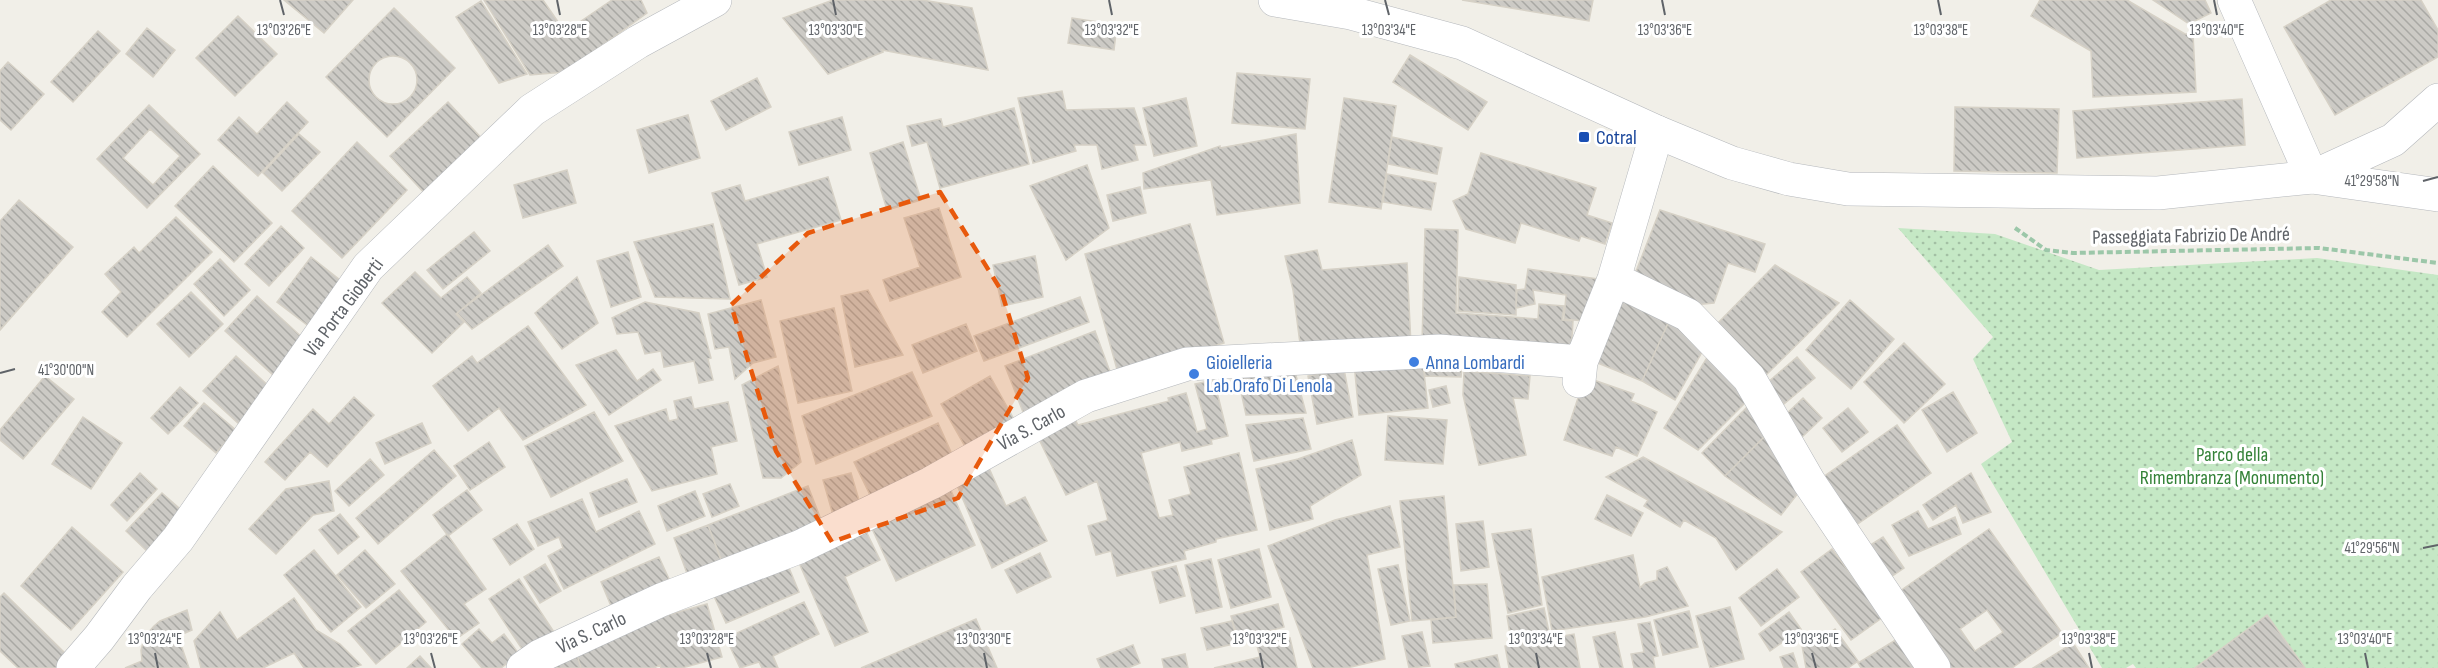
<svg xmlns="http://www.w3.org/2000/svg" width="2438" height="668" font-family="'Sofia Sans Condensed',sans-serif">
  <defs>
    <pattern id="park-dots" width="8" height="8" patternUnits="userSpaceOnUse" patternTransform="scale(1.5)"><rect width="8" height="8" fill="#c5e8c5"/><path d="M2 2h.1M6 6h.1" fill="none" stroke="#a3c0a4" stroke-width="1.8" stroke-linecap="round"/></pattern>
    <pattern id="building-back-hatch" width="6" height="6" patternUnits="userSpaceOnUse" patternTransform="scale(1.5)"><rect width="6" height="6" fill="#cccac5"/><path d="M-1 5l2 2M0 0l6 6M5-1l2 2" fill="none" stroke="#a9a8a4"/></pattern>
  </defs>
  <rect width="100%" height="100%" fill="#f1efe8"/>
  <!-- park -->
  <path fill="url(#park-dots)" d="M1898,228L1995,234L2099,270L2317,258L2438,275V668H2136L2133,664L2126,668H2102L1981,464L2012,442L1973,359L1993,337Z"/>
  <!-- building -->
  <path fill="url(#building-back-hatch)" stroke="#d6d1c6" stroke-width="1.5" fill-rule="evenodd" d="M284,0H353L324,33Z
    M484,0H543L565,32L612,0H641L647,13L565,72L530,75Z
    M833,0H922L972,8L988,70L882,50L883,52L828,74L783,18Z
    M1462,0H1593L1589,21Z
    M2040,0H2127L2185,34H2193L2196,92L2093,97L2091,51L2031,16Z
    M2153,0H2205L2211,13L2189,24Z
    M2331,0H2421L2438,30V57L2335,115L2284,27Z
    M481,1L527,74L499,83L456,17Z
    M394,8L455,68L387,137L326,77Z
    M238,16L277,54L235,96L196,58Z
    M1072,18L1117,25L1114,50L1068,43Z
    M147,28L175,50L153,77L126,54Z
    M98,31L120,51L73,102L51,82Z
    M1410,55L1487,102L1468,130L1393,82Z
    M369 80a24 24 0 1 1 48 0a24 24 0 1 1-48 0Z
    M8,62L44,94L11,130L0,120V71Z
    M1237,73L1310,79L1305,129L1232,123Z
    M757,78L771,107L726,130L711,101Z
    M1062,91L1066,110L1134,108L1146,145H1134L1138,160L1102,169L1097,145H1074L1076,151L1033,163L1018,98Z
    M1186,98L1197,146L1154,156L1143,108Z
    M1344,98L1396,106L1381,209L1329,202Z
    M2242,99L2245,145L2077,158L2073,111Z
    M287,102L308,122L258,176L218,140L239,117L257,134Z
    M448,102L486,143L427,196L390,156Z
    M149,105L200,154L147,208L97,159Z
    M1955,107L2059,109L2057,173L1954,171Z
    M1014,108L1029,164L940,188L927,142L912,146L907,126L941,119L943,127Z
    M688,115L700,158L649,173L637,130Z
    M842,117L851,150L799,165L789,132Z
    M150,129L180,156L153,185L123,158Z
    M299,134L320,152L282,191L263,173Z
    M1296,134L1300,203L1217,215L1211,180L1144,189L1143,173L1220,146V148Z
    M1392,137L1442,148L1437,174L1388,164Z
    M357,142L407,190L342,258L292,211Z
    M903,142L921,200L887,210L870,153Z
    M1481,153L1596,188L1587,215L1612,223L1605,244L1581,236L1579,241L1521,223L1515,243L1466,229L1453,201L1468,194Z
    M1087,165L1109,228L1066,260L1030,186Z
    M213,166L272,223L234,262L175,206Z
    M567,170L576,203L523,218L514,185Z
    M1387,174L1436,183L1431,210L1383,202Z
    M828,177L841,220L757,244L767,277L739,285L712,193L740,185L745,201Z
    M1140,187L1146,213L1113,221L1107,195Z
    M19,200L73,247L0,330V221Z
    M939,208L961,277L890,301L883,280L920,267L904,218Z
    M1660,210L1765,244L1755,272L1728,263L1714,303L1693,305L1635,274Z
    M176,217L212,252L127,337L102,312L121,292L105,274L134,247L139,253Z
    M713,224L730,299L655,297L634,242Z
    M1190,224L1224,343L1118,373L1085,254Z
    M281,226L304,248L269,286L245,264Z
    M1425,229L1458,230L1456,313L1538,319L1539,304L1564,306L1562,320L1573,321L1571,353L1422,343Z
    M474,232L490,251L443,289L427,270Z
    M548,245L563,266L472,329L457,313Z
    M1317,250L1322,270L1407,263L1411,345L1301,351L1293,290L1285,256Z
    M628,252L641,297L611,307L597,261Z
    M1035,256L1043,297L1002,306L993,265Z
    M311,257L345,284L311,328L277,302Z
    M220,259L250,290L224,316L194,284Z
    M1775,265L1839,303L1762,379L1711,330Z
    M1528,269L1599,279L1584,321L1564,319L1566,295L1533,290L1535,304L1516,308L1517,290L1525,289Z
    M415,272L441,298L467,277L481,293L456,314L464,322L432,353L382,303Z
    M577,277L598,323L562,349L535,313Z
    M1459,277L1516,285V315L1458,311Z
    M868,290L903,355L855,367L841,296Z
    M191,292L223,324L189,357L157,324Z
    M257,296L306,341L274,376L225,331Z
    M1080,297L1089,322L984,361L974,336Z
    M1618,297L1669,321L1642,381L1588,359Z
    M761,300L776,357L753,363L735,379L729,347L715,349L708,314Z
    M1850,300L1894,339L1851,389L1806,350Z
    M645,302L699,313L711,358L708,359L713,380L699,383L694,361L664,367L661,351L645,354L638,332L617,334L612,318Z
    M834,308L852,391L798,403L780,321Z
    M1669,321L1706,345L1675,400L1642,381Z
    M966,324L977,351L923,373L912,345Z
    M528,326L586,405L523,440L499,408L468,431L433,386L472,356L477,363Z
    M1095,331L1112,377L1023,412L1005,366Z
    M1904,343L1945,384L1904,423L1864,382Z
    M616,350L637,381L653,369L661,380L609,415L576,365Z
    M1711,351L1748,400L1698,450L1664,428Z
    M1422,355L1463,358L1461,377L1425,376Z
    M1422,355L1428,408L1359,415L1354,363Z
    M236,356L273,390L240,425L203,391Z
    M1797,357L1815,378L1784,404L1767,383Z
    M778,366L801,462L781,478H763L742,385Z
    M1294,368L1306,413L1246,415L1237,374Z
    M1344,369L1353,417L1317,424L1308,376Z
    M1464,371L1530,376L1528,399L1513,398L1526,455L1479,465L1463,395Z
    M912,372L932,416L816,464L802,416Z
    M45,376L74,399L23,459L0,440V430Z
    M990,376L1016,423L967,450L941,404Z
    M1585,377L1634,394L1631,401L1657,412L1637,456L1616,447L1612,456L1564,440Z
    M1214,380L1228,436L1211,440L1212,444L1182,451L1180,442L1141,453L1159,518L1173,515L1169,500L1191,494L1184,467L1239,453L1257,530L1216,539V542L1184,551L1186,559L1117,576L1111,551L1096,555L1088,526L1108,520L1097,481L1066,495L1036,433L1073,415L1078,425L1169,401L1168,398L1186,393L1197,432L1207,429L1195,384Z
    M1446,386L1450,403L1433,407L1429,390Z
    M180,387L198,403L168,434L151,418Z
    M1953,392L1977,433L1947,452L1922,410Z
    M354,397L374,415L327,467L310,452L285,480L265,462L313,409L329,424Z
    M691,397L694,409L728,402L737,441L711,447L717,474L652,491L615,426L666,409L669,421L678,419L674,401Z
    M1803,398L1822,418L1800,439L1781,419Z
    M204,403L236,430L216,453L184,426Z
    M1749,405L1773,428L1725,476L1702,453Z
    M1848,408L1868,432L1842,452L1823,428Z
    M594,412L623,461L551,497L525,446Z
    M1388,416L1447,420L1443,464L1385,460Z
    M83,417L122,443L91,489L52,464Z
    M1303,418L1311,449L1254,461L1246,425Z
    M422,423L431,443L385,464L376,443Z
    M938,423L955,461L872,499L854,462Z
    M1897,425L1931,473L1849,530L1816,482Z
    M1773,428L1799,492L1781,515L1725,476Z
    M1352,440L1361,475L1310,506L1313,519L1270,530L1256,469L1298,459Z
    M489,442L505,467L470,490L454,466Z
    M434,450L456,476L378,544L356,518Z
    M1643,457L1782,532L1736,570L1716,538L1684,520L1680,527L1644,506L1648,500L1606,477Z
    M370,459L384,475L349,506L335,491Z
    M989,468L1006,506L1025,497L1047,541L992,568L956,483Z
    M140,473L157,489L127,521L111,505Z
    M851,473L861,507L833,515L823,480Z
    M1971,473L1991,512L1963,523L1956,505L1933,520L1923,505Z
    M627,479L637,502L599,517L590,493Z
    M329,481L334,511L313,515L276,554L249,529L286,489Z
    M730,484L739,506L712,517L703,494Z
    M808,486L825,530L725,569L708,525Z
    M949,486L975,545L896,581L869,522Z
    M467,490L482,510L448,536L433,515Z
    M695,491L705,516L667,531L658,506Z
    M162,493L187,515L151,555L126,531Z
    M1607,495L1643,513L1631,536L1595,519Z
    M1444,496L1456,617L1412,621L1400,501Z
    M582,499L596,532L639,511L655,544L564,589L548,556L563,548L559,537L538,546L528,522Z
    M1390,506L1400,547L1367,555L1385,659L1347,668H1313L1268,546L1335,520Z
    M1918,511L1928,529L1955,517L1961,534L1909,556L1892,525Z
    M340,514L359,537L338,554L319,530Z
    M1483,521L1489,567L1461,571L1456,524Z
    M517,524L534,549L510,565L493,539Z
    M708,525L722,563L688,576L674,538Z
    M863,525L880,560L845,577L868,632L835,646L797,558Z
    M72,527L123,572L71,630L21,586Z
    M1531,529L1542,605L1508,613L1492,534Z
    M1989,529L2062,633L2012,668H1943L1893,596ZM1987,610L2003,632L1975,651L1960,629Z
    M447,534L486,589L464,604L479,623L456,639L401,571Z
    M1883,537L1904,568L1885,581L1864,549Z
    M1259,549L1271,597L1231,608L1218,560Z
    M1832,549L1883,617L1851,640L1801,572Z
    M314,550L361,607L331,632L284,575Z
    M365,550L395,584L366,608L337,575Z
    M1040,553L1051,577L1017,593L1005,570Z
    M1633,555L1640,588L1645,583L1657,580V571L1667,567L1688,606L1645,617L1552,631L1542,577Z
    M659,557L670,581L611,606L601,582Z
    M1211,559L1222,607L1196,613L1185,565Z
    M787,563L799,592L726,623L713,594Z
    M545,564L561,591L540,603L524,577Z
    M1398,565L1410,621L1391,625L1378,569Z
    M1176,566L1185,596L1160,603L1152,572Z
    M1777,569L1799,597L1761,626L1739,598Z
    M519,579L554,632L524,652L489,599Z
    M1487,584L1492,638L1433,643L1431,620L1456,617L1454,585Z
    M399,590L426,622L376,664L348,631Z
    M4,593L70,658L59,668H18L0,651V597Z
    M294,598L316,630L340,644L361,665L352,668H304L294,653L263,668H201L194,641L220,612L237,640Z
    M804,602L819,634L773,656L778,668H762L759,662L740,668L726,638Z
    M707,604L722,657L682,668H661L660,665L654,668H581L577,655L647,621Z
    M1278,604L1284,627L1238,639L1231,616Z
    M1730,607L1744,659L1710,668L1696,616Z
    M1544,608L1549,632L1511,640L1507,616Z
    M187,610L192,630L178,636L189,668H125L142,661L141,650L145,636L154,626L160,621Z
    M1689,611L1698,647L1663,655L1654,620Z
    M1789,612L1801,629L1770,651L1759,634Z
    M2267,615L2305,668H2195Z
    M976,619L997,668H861Z
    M1232,621L1238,643L1207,650L1201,628Z
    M1650,622L1658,656L1653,657L1655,668H1634L1631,654L1644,652L1638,624Z
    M479,629L492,643L504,634L519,654L501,668H482L462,644Z
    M1835,629L1858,661L1848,668H1806L1801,640L1828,634Z
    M1422,632L1430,666L1409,668L1402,636Z
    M1615,632L1623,668H1600L1593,637Z
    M1574,634L1580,668H1509L1505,646Z
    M1902,636L1922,668H1861L1858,663Z
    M1290,638L1297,668H1214L1260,657L1257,646Z
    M2073,643L2089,668H2033Z
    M1133,645L1140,663L1128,668H1101L1097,659Z
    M1793,653L1798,668H1784L1780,657Z
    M1185,654L1188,668H1164L1162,659Z
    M577,655L581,668H551Z
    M1497,655L1500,668H1456L1455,664Z
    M420,656L431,668H407Z"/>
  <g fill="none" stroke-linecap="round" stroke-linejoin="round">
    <defs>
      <path id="minor" d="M2234,0L2312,177
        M1614,279L1688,315L1749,378L1809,482L1934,668
        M1579,381L1581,362L1614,279L1657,132
        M73,668L99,638L137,587L178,539L368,267L532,110L638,42L715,0
        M523,668L540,656L661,600L799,547L931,483L1086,396L1187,364L1439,351L1581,362"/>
      <path id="tertiary" d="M1275,0L1351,13L1462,43L1657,132L1732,163L1789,179L1848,189L2158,193L2312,177L2438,195
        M2312,177L2393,140L2438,100"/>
    </defs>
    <!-- minor casing -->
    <use href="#minor" stroke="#b5b8bc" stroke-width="34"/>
    <!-- tertiary casing -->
    <use href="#tertiary" stroke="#b5b8bc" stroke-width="34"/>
    <!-- path -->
    <path stroke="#9cc7a9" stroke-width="4" stroke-dasharray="6 3" stroke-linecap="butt" d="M2015,228L2046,250L2073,253L2319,248L2438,263"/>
    <!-- minor -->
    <use href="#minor" stroke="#fff" stroke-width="33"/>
    <!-- tertiary -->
    <use href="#tertiary" stroke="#fff" stroke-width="33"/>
  </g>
  <!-- marked area -->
  <path fill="#e8590c" fill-opacity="0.2" stroke="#e8590c" stroke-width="4.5" stroke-dasharray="12 8" stroke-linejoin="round" d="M940,192L1001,290L1028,378L958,498L832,542L776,451L731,305L808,233Z"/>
  <!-- ticks -->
  <path fill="none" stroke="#5f6368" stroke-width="2" d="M280,0L284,15M557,0L560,15M833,0L836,15M1109,0L1112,15M1385,0L1389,15M1662,0L1665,15M1938,0L1941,15M2214,0L2217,15M2423,181L2438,177M0,373L15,369M2423,548L2438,545M155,653L158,668M431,653L435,668M707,653L711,668M984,653L987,668M1260,653L1263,668M1536,653L1539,668M1812,653L1816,668M2089,653L2092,668M2365,653L2368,668"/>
  <!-- markers -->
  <rect fill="#1a4fb4" stroke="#fff" stroke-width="2" x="1578" y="131" width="12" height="12" rx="3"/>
  <g fill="#3f7fe0" stroke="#fff" stroke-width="2">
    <circle cx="1414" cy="362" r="6"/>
    <circle cx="1194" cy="374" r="6"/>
  </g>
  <g text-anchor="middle" stroke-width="6" stroke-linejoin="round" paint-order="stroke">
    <!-- transit labels -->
    <g font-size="20" fill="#164399" stroke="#fff" text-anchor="start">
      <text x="1596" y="144">Cotral</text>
    </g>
    <!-- street labels -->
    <g font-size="20" fill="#5f6368" stroke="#fff">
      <text transform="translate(2191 235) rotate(-1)" y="7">Passeggiata Fabrizio De André</text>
      <text transform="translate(343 307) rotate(-53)" y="7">Via Porta Gioberti</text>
      <text transform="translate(1031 427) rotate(-29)" y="7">Via S. Carlo</text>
      <text transform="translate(591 632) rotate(-25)" y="7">Via S. Carlo</text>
    </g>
    <!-- shop labels -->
    <g font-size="20" fill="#366cbe" stroke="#fff" text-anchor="start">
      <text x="1206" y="369">Gioielleria<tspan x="1206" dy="23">Lab.Orafo Di Lenola</tspan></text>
      <text x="1426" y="369">Anna Lombardi</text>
    </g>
    <!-- park labels -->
    <g font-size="20" fill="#348238" stroke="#fff">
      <text x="2232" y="461">Parco della<tspan x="2232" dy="23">Rimembranza (Monumento)</tspan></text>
    </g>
  </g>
  <g font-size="15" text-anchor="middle" fill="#5f6368" stroke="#fff" stroke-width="6" stroke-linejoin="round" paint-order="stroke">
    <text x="284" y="35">13°03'26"E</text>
    <text x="560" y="35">13°03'28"E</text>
    <text x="836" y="35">13°03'30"E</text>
    <text x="1112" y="35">13°03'32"E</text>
    <text x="1389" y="35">13°03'34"E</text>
    <text x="1665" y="35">13°03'36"E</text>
    <text x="1941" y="35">13°03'38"E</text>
    <text x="2217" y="35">13°03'40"E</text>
    <text x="2372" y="186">41°29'58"N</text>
    <text x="66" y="375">41°30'00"N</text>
    <text x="2372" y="553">41°29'56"N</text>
    <text x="155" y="644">13°03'24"E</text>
    <text x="431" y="644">13°03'26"E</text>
    <text x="707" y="644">13°03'28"E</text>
    <text x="984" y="644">13°03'30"E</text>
    <text x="1260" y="644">13°03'32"E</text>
    <text x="1536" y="644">13°03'34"E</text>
    <text x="1812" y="644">13°03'36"E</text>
    <text x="2089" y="644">13°03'38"E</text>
    <text x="2365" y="644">13°03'40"E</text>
  </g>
</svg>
